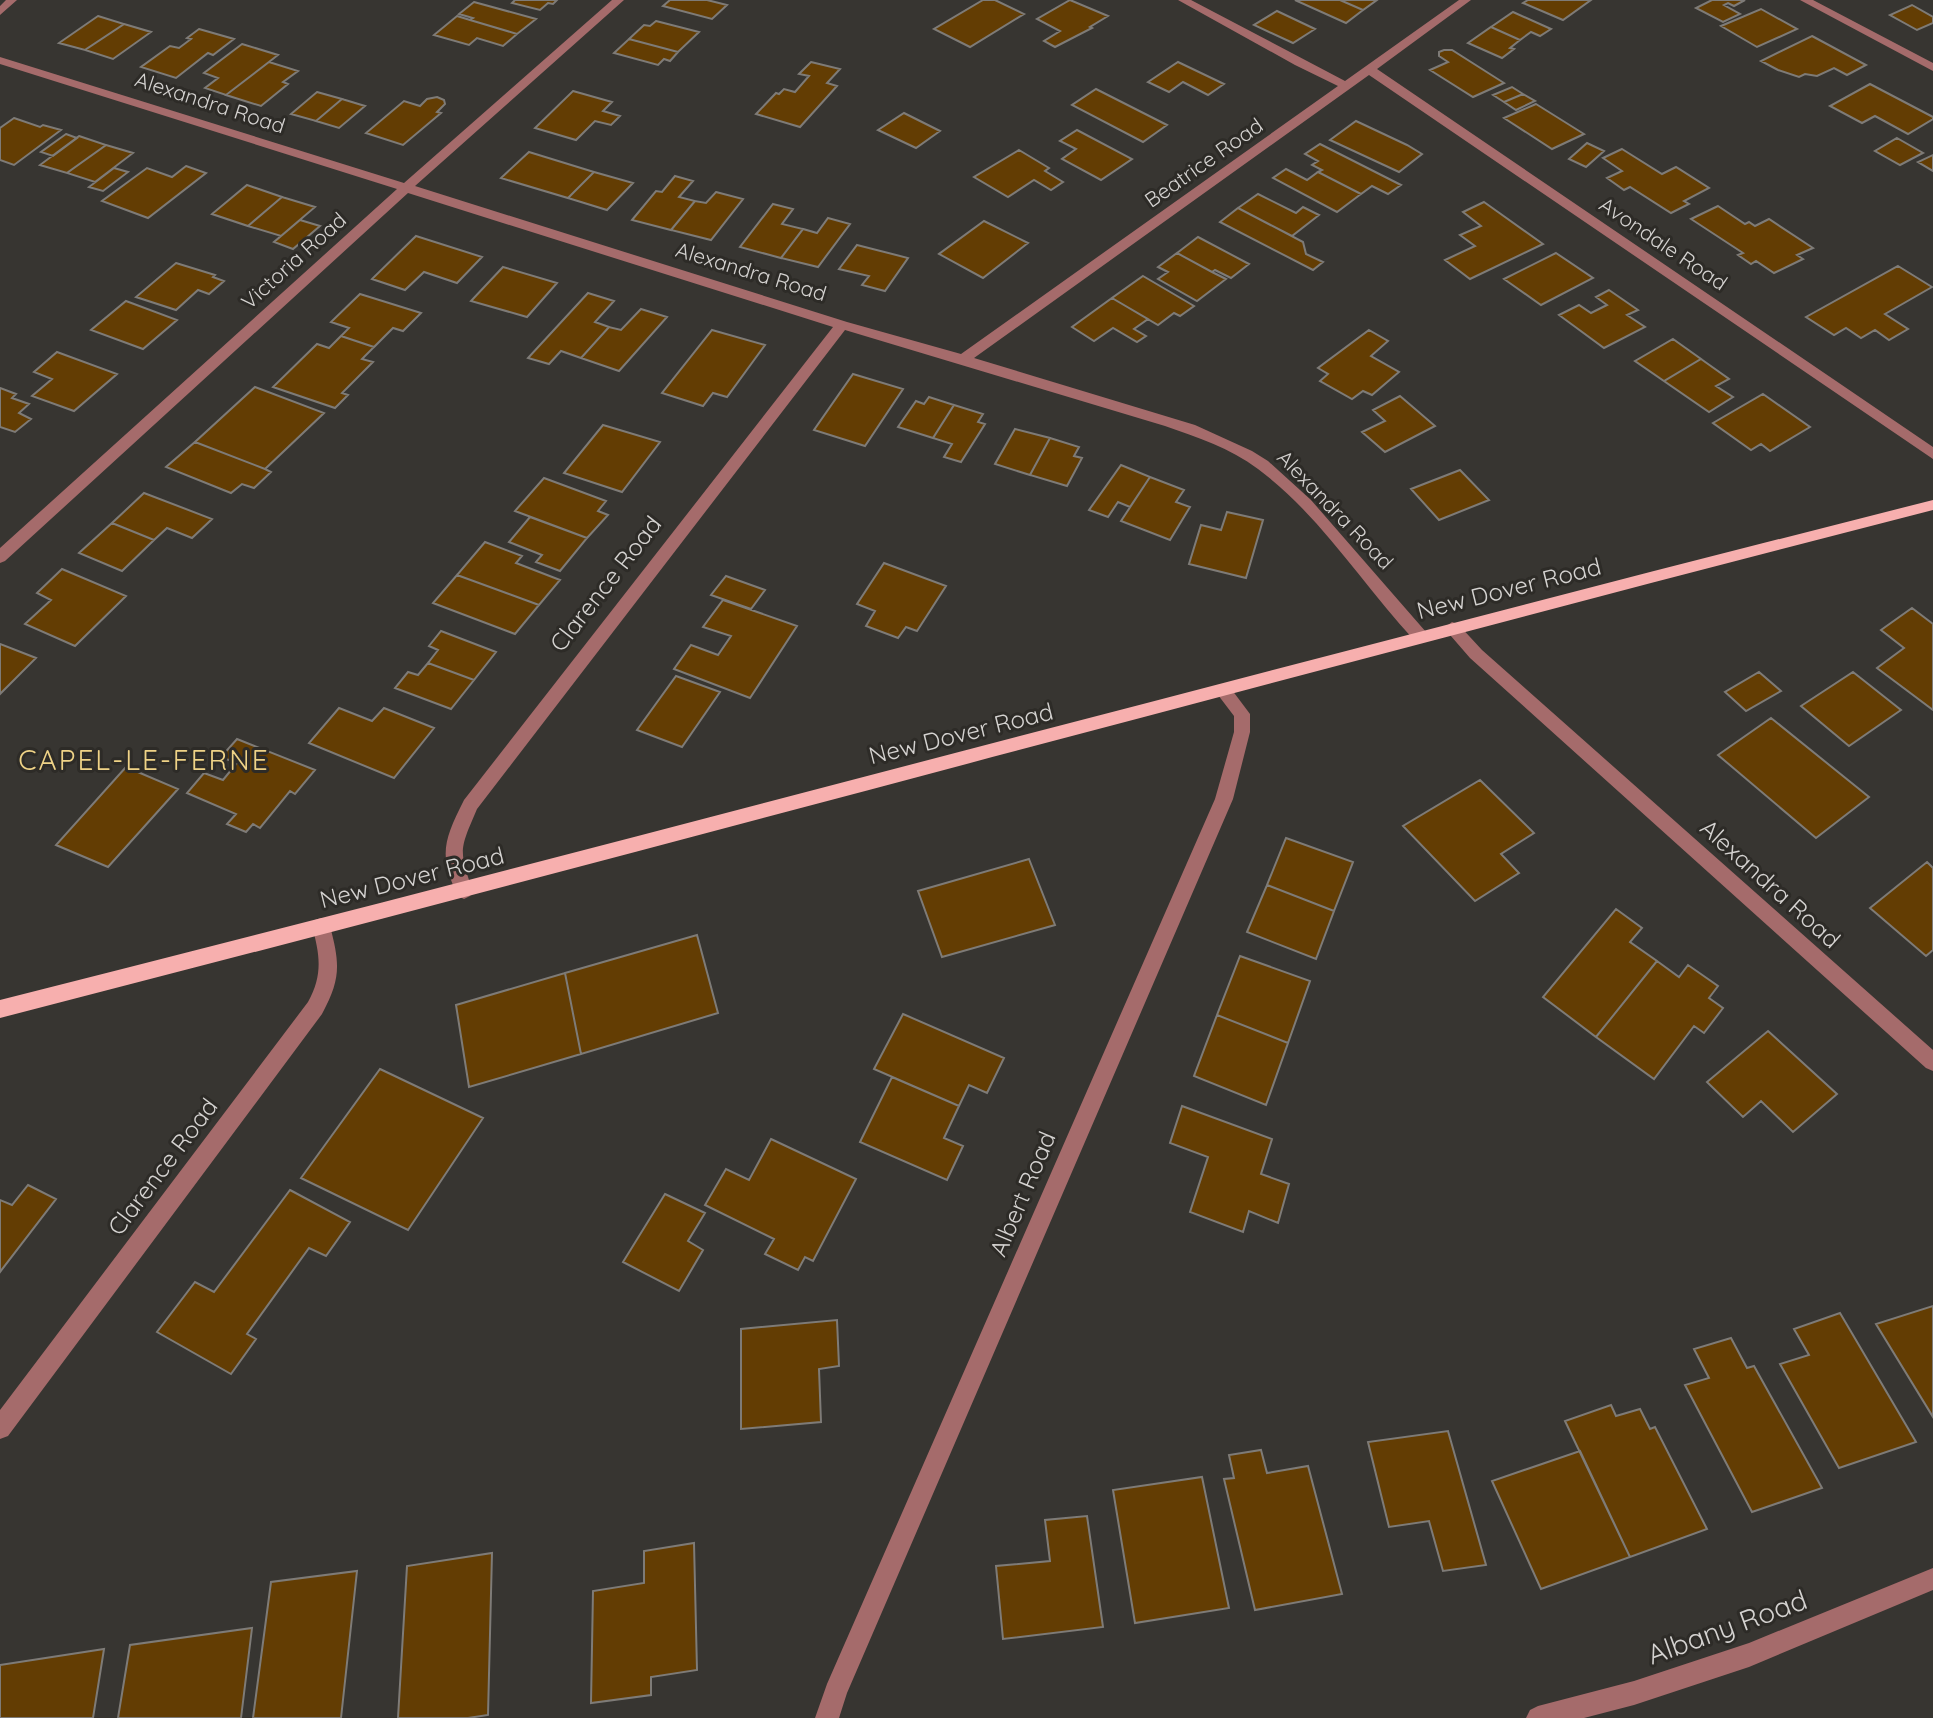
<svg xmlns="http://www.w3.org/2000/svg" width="1933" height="1718" font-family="Quicksand,sans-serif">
  <rect width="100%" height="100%" fill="#373531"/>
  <!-- building -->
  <path fill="#633d03" stroke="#7e7b77" stroke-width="2" d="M515,0H557L553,4L548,3L540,10L512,3Z
    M670,0H707L727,5L712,19L663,6Z
    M983,0H995L1024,14L970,47L934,29Z
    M1070,0L1108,16L1090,27L1092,28L1055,47L1044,41L1060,31L1037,19Z
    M1295,0H1340L1363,10L1346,23Z
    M1340,0H1377L1363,10Z
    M1528,0H1591L1563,20L1523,3Z
    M1712,0H1745L1734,6L1728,3L1724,5L1740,14L1723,22L1696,8Z
    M474,2L536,19L517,34L470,20L473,18L459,14Z
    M1912,5L1933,17V23L1917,30L1890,15Z
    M1761,9L1797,29L1757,47L1721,26Z
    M1277,11L1315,29L1293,43L1254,25Z
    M1513,12L1551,29L1540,36L1531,32L1520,40L1491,27Z
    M98,16L124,24L85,50L59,43Z
    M457,16L470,20L517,34L503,46L477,38L469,45L434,35Z
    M656,21L699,32L678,52L629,39L644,25L650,26Z
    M124,24L151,32L113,59L85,50Z
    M1491,27L1520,40L1510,48L1514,49L1502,58L1468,43Z
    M199,29L234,39L213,55L208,53L176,78L141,67L170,46L179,48L191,39L187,38Z
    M1812,36L1866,65L1847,75L1834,68L1817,76L1805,74L1799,77L1778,70L1761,61Z
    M629,39L678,52L670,61L664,59L658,65L614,53Z
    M242,44L278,55L226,95L205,88L218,78L204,73Z
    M1444,50H1452L1504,83L1473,97L1430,70L1448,62L1439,56V52Z
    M269,62L298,71L283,82L288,84L261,106L226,95Z
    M811,62L840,69L827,83L837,86L800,127L756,114L776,93L779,94L784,89L795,92L809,76L799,74Z
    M1178,62L1224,84L1208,95L1183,82L1169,92L1148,82Z
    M1870,84L1933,117V119L1908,134L1875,116L1862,123L1830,106Z
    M1512,87L1523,94L1504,102L1493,95Z
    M1096,89L1167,125L1143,142L1072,105Z
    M573,91L612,102L603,111L620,116L611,125L595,121L576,140L535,128Z
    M317,92L342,99L316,121L291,114Z
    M1523,94L1535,101L1516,110L1504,102Z
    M437,97L444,100L445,104L437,112L441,113L403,145L366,133L404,101L420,106L427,99Z
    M342,99L365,106L339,128L316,121Z
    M1536,104L1584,134L1552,149L1504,118Z
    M904,113L940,131L916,148L878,130Z
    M14,118L40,127L43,125L61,130L14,165L0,160V128Z
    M1356,121L1407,145L1422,154L1399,172L1330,140Z
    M1077,130L1132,159L1101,180L1062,159L1076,149L1060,141Z
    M66,134L77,138L53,156L41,152Z
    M79,136L106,145L67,173L40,165Z
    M1897,138L1923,153L1900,165L1875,151Z
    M1587,143L1604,151L1586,167L1569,159Z
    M1320,144L1401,185L1388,194L1372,186L1361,194L1318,172L1322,170L1312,165L1318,161L1305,154Z
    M106,145L133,153L95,182L67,173Z
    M1622,149L1662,174L1676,167L1709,188L1684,201L1689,204L1671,213L1630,187L1624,190L1607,178L1622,171L1603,158Z
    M1019,150L1049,168L1045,171L1063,182L1051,190L1034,180L1008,197L974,177Z
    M529,152L594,172L568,198L501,178Z
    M1933,155V171L1918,162Z
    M186,166L206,173L148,218L102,201L147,168L172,177Z
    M114,168L128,172L103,191L89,187Z
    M1286,169L1307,180L1318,172L1361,194L1337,212L1273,178Z
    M594,172L633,183L607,210L568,198Z
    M675,176L693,181L679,197L695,201L671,230L632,220L656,191L662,192Z
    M247,185L282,197L248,226L212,214Z
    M716,192L743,199L711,240L671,230L695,201L706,203Z
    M1258,194L1296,213L1303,207L1319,215L1292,236L1238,208Z
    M282,197L315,207L281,236L248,226Z
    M1484,202L1543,244L1470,279L1445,260L1475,246L1460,235L1481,226L1463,212Z
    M773,204L793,209L782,224L803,229L781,258L740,247Z
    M1718,206L1745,224L1749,222L1755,226L1769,219L1813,248L1797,255L1803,259L1774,273L1756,261L1751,264L1738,255L1743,253L1691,219Z
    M1238,208L1303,242L1306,254L1323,262L1313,270L1220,222Z
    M828,218L850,224L818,267L781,258L803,229L817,233Z
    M300,220L320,226L293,249L274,242Z
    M984,221L1028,243L983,278L939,254Z
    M416,236L482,257L457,283L424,272L405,290L372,279Z
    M1198,237L1249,264L1231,278L1215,270L1212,272L1177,253Z
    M857,245L908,258L885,291L862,285L869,276L839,269Z
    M1177,253L1212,272L1226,279L1197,301L1158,279L1168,272L1158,267Z
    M1556,253L1593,278L1541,305L1504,279Z
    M176,263L215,275L213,277L224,281L209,294L198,290L176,310L136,297Z
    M1898,266L1932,287L1885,314L1908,329L1889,340L1875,330L1861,338L1846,328L1834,335L1806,317Z
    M503,267L557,283L527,317L471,301Z
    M1143,276L1194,306L1180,316L1174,313L1158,325L1112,298Z
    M1609,290L1638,310L1627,315L1645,327L1604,348L1559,315L1579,305L1591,313L1607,305L1596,297Z
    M588,293L614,301L595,322L609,327L581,358L561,351L549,364L528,358Z
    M360,294L421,313L403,331L393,328L374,347L341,336L349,328L331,322Z
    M1112,298L1148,319L1134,329L1146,336L1137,342L1113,328L1094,341L1072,327Z
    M126,301L177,320L143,349L91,330Z
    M641,309L667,317L619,371L581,358L609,327L621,330Z
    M712,330L765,345L727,397L713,393L703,406L662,393Z
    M1369,330L1388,341L1371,356L1399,372L1372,395L1363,391L1352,399L1320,381L1328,374L1318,368Z
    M341,336L374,347L362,359L373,362L342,393L348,395L335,408L273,387L317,344L329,348Z
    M1673,339L1701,359L1664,381L1635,361Z
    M57,352L117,374L74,411L32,396L52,379L34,372Z
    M1701,359L1729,379L1716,386L1733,397L1709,412L1664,381Z
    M853,374L903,389L865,446L814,430Z
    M255,387L324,413L265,469L195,442Z
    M0,388L16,394L12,398L29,404L19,413L31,419L15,432L0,427Z
    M1763,394L1810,427L1770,451L1761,444L1751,450L1713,423Z
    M1400,396L1435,426L1385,452L1362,432L1385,421L1373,410Z
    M929,397L954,405L933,438L898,427L916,401L924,404Z
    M954,405L983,414L978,422L985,424L961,462L944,457L952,444L933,438Z
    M603,425L660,442L622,492L564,473Z
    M1015,429L1050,438L1030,475L995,464Z
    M1050,438L1079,447L1074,456L1082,458L1067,486L1030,475Z
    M195,442L265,469L271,472L254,488L242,484L231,493L166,467Z
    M1121,465L1150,477L1130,507L1118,502L1108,517L1089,510Z
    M1460,470L1489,500L1439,520L1411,489Z
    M1150,477L1184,490L1176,502L1190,507L1170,540L1121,521Z
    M544,478L606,501L598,511L608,515L587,538L515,511Z
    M144,493L212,519L192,538L167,528L154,540L112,523Z
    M1227,512L1263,520L1246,578L1189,564L1201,525L1221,530Z
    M530,517L587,538L560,571L536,562L542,555L509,542Z
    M112,523L154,540L122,571L79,553Z
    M485,542L522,556L516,563L560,580L539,605L457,575Z
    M884,563L946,586L917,631L906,627L898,638L866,626L875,611L857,604Z
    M62,569L126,596L75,646L25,624L51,600L37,593Z
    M457,575L539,605L515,634L433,603Z
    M726,576L765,590L751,609L711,595Z
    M723,600L797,626L750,698L674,669L691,645L718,655L731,636L703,627Z
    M1912,608L1933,624V710L1877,668L1904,648L1881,630Z
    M441,631L496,652L474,680L428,663L438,650L429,646Z
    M0,644L36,658L0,694Z
    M428,663L474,680L451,709L395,688L408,672L418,675Z
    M1759,672L1781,691L1746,711L1725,692Z
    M1853,672L1901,710L1849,746L1801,706Z
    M676,676L720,692L682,747L637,730Z
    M339,708L372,721L384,708L434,728L394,778L309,743Z
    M1771,718L1869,797L1816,838L1718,755Z
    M237,739L315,770L295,794L290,791L260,828L253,824L246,832L227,824L236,814L187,793L204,773L223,780L237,763L221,757Z
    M126,767L178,789L108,867L56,845Z
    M1480,780L1534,833L1501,854L1519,873L1475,901L1403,826Z
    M1286,838L1353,862L1334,911L1267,885Z
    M1029,859L1055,925L942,957L918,891Z
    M1927,862L1933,868V950L1926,956L1870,908Z
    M1267,885L1334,911L1316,959L1247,932Z
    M1616,909L1642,928L1630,942L1657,961L1596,1037L1543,997Z
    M697,935L718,1013L581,1054L565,973Z
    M1240,956L1310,981L1288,1043L1217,1015Z
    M1657,961L1679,977L1688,965L1718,986L1709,998L1723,1008L1704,1033L1694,1026L1654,1079L1596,1037Z
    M565,973L581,1054L469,1087L456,1005Z
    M903,1014L1004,1058L987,1093L969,1085L959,1106L874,1069Z
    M1217,1015L1288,1043L1266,1105L1194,1076Z
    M1768,1031L1837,1094L1793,1132L1761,1101L1743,1117L1707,1082Z
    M380,1069L483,1118L408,1230L301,1178Z
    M892,1077L959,1106L944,1138L963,1146L947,1180L860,1142Z
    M1182,1106L1272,1139L1261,1174L1289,1184L1278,1223L1249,1211L1243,1232L1190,1212L1208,1157L1170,1143Z
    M771,1139L856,1179L813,1261L805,1257L798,1270L765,1254L774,1239L705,1205L726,1169L749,1180Z
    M28,1185L56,1199L0,1272V1200L12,1205Z
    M290,1190L350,1222L326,1256L309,1248L247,1334L256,1339L231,1374L157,1332L195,1282L214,1292Z
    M665,1194L705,1213L688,1241L703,1250L679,1291L623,1262Z
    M1933,1306V1417L1876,1324Z
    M1840,1313L1916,1442L1839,1468L1780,1364L1809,1355L1794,1329Z
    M837,1320L839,1366L819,1369L821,1422L741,1429V1329Z
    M1731,1338L1747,1368L1754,1366L1822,1488L1752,1512L1685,1385L1709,1378L1694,1349Z
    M1611,1405L1616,1416L1640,1409L1650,1429L1655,1427L1707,1529L1630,1557L1565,1421Z
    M1448,1431L1486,1565L1443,1571L1429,1521L1389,1527L1368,1442Z
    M1261,1450L1267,1473L1308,1466L1342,1594L1255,1610L1224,1479L1234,1478L1229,1455Z
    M1580,1451L1630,1557L1541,1589L1492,1481Z
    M1202,1477L1229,1608L1135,1623L1113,1490Z
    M1087,1516L1103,1627L1003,1639L996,1566L1050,1561L1045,1520Z
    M694,1543L697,1670L651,1677V1695L591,1703L593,1591L644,1583V1551Z
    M492,1553L488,1715L468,1718H398L407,1566Z
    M357,1571L341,1718H253L271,1582Z
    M252,1628L241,1718H118L130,1645Z
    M104,1649L93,1718H0V1665Z"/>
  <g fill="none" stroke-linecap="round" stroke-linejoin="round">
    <!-- minor -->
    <path fill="#a56b6b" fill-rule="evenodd" d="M6,0H17L0,15V6Z
      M612,0H624L415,186L847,322L961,354L1338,86L1295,65L1178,0H1191L1345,81L1459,0H1471L1377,69L1933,447V459L1369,75L974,358L1195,425L1252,451L1268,461L1311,500L1426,632L1428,636L1426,640H1414C1362,584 1320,515 1258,469C1230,448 1197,437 1165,426L845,330L477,809C460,849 458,850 473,891L470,896L464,899L458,896C438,855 444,840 464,800L833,327L408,193L5,561L0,563V548L397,189L0,64V57L404,183Z
      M1800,0H1813L1933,63V71Z
      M1452,622L1458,624L1482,650L1933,1050V1071L1926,1068L1470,658L1444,628Z
      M1223,685L1229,686L1250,714V732L1233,799L847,1693L839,1718H815L827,1684L1215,799L1234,732V716L1215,691Z
      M321,918L327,920L330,926C340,964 341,979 322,1014L8,1436L0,1439V1410L308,1002C323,975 320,955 312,926L315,920Z
      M1933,1568V1590L1749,1667L1634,1705L1584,1718H1526L1530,1710L1538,1706L1634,1681L1749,1643Z"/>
    <!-- major -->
    <path fill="#f7afae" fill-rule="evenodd" d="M1933,500V510C1288,676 645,852 0,1018V1000C645,837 1288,663 1933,500Z"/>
  </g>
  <g text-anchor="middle" stroke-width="6" stroke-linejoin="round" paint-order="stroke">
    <!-- far-street labels -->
    <g font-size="21" fill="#d4d2d0" stroke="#2d2b27">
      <text transform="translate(210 103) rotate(18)" y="7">Alexandra Road</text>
      <text transform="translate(1204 163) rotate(-35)" y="7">Beatrice Road</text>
      <text transform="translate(1663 244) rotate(34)" y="7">Avondale Road</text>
      <text transform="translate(294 261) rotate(-42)" y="7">Victoria Road</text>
      <text transform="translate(751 272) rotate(17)" y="7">Alexandra Road</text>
      <text transform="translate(1335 510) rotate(46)" y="7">Alexandra Road</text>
    </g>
    <!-- street labels -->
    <g font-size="24" fill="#d4d2d0" stroke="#2d2b27">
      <text transform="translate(606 584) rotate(-52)" y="8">Clarence Road</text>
      <text transform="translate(1509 589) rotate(-14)" y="8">New Dover Road</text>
      <text transform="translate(961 734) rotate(-14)" y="8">New Dover Road</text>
      <text transform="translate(412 878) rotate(-14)" y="8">New Dover Road</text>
      <text transform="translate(1770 884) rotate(42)" y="8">Alexandra Road</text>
      <text transform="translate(163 1167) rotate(-53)" y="8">Clarence Road</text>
      <text transform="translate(1023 1194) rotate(-67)" y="8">Albert Road</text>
    </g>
    <!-- quarter labels -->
    <g font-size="28" letter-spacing="2" fill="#efd387" stroke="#2d2b27">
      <text x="144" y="770">CAPEL-LE-FERNE</text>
    </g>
    <!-- near-street labels -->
    <g font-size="28" fill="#d4d2d0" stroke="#2d2b27">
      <text transform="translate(1727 1627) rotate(-20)" y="10">Albany Road</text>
    </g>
  </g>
</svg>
